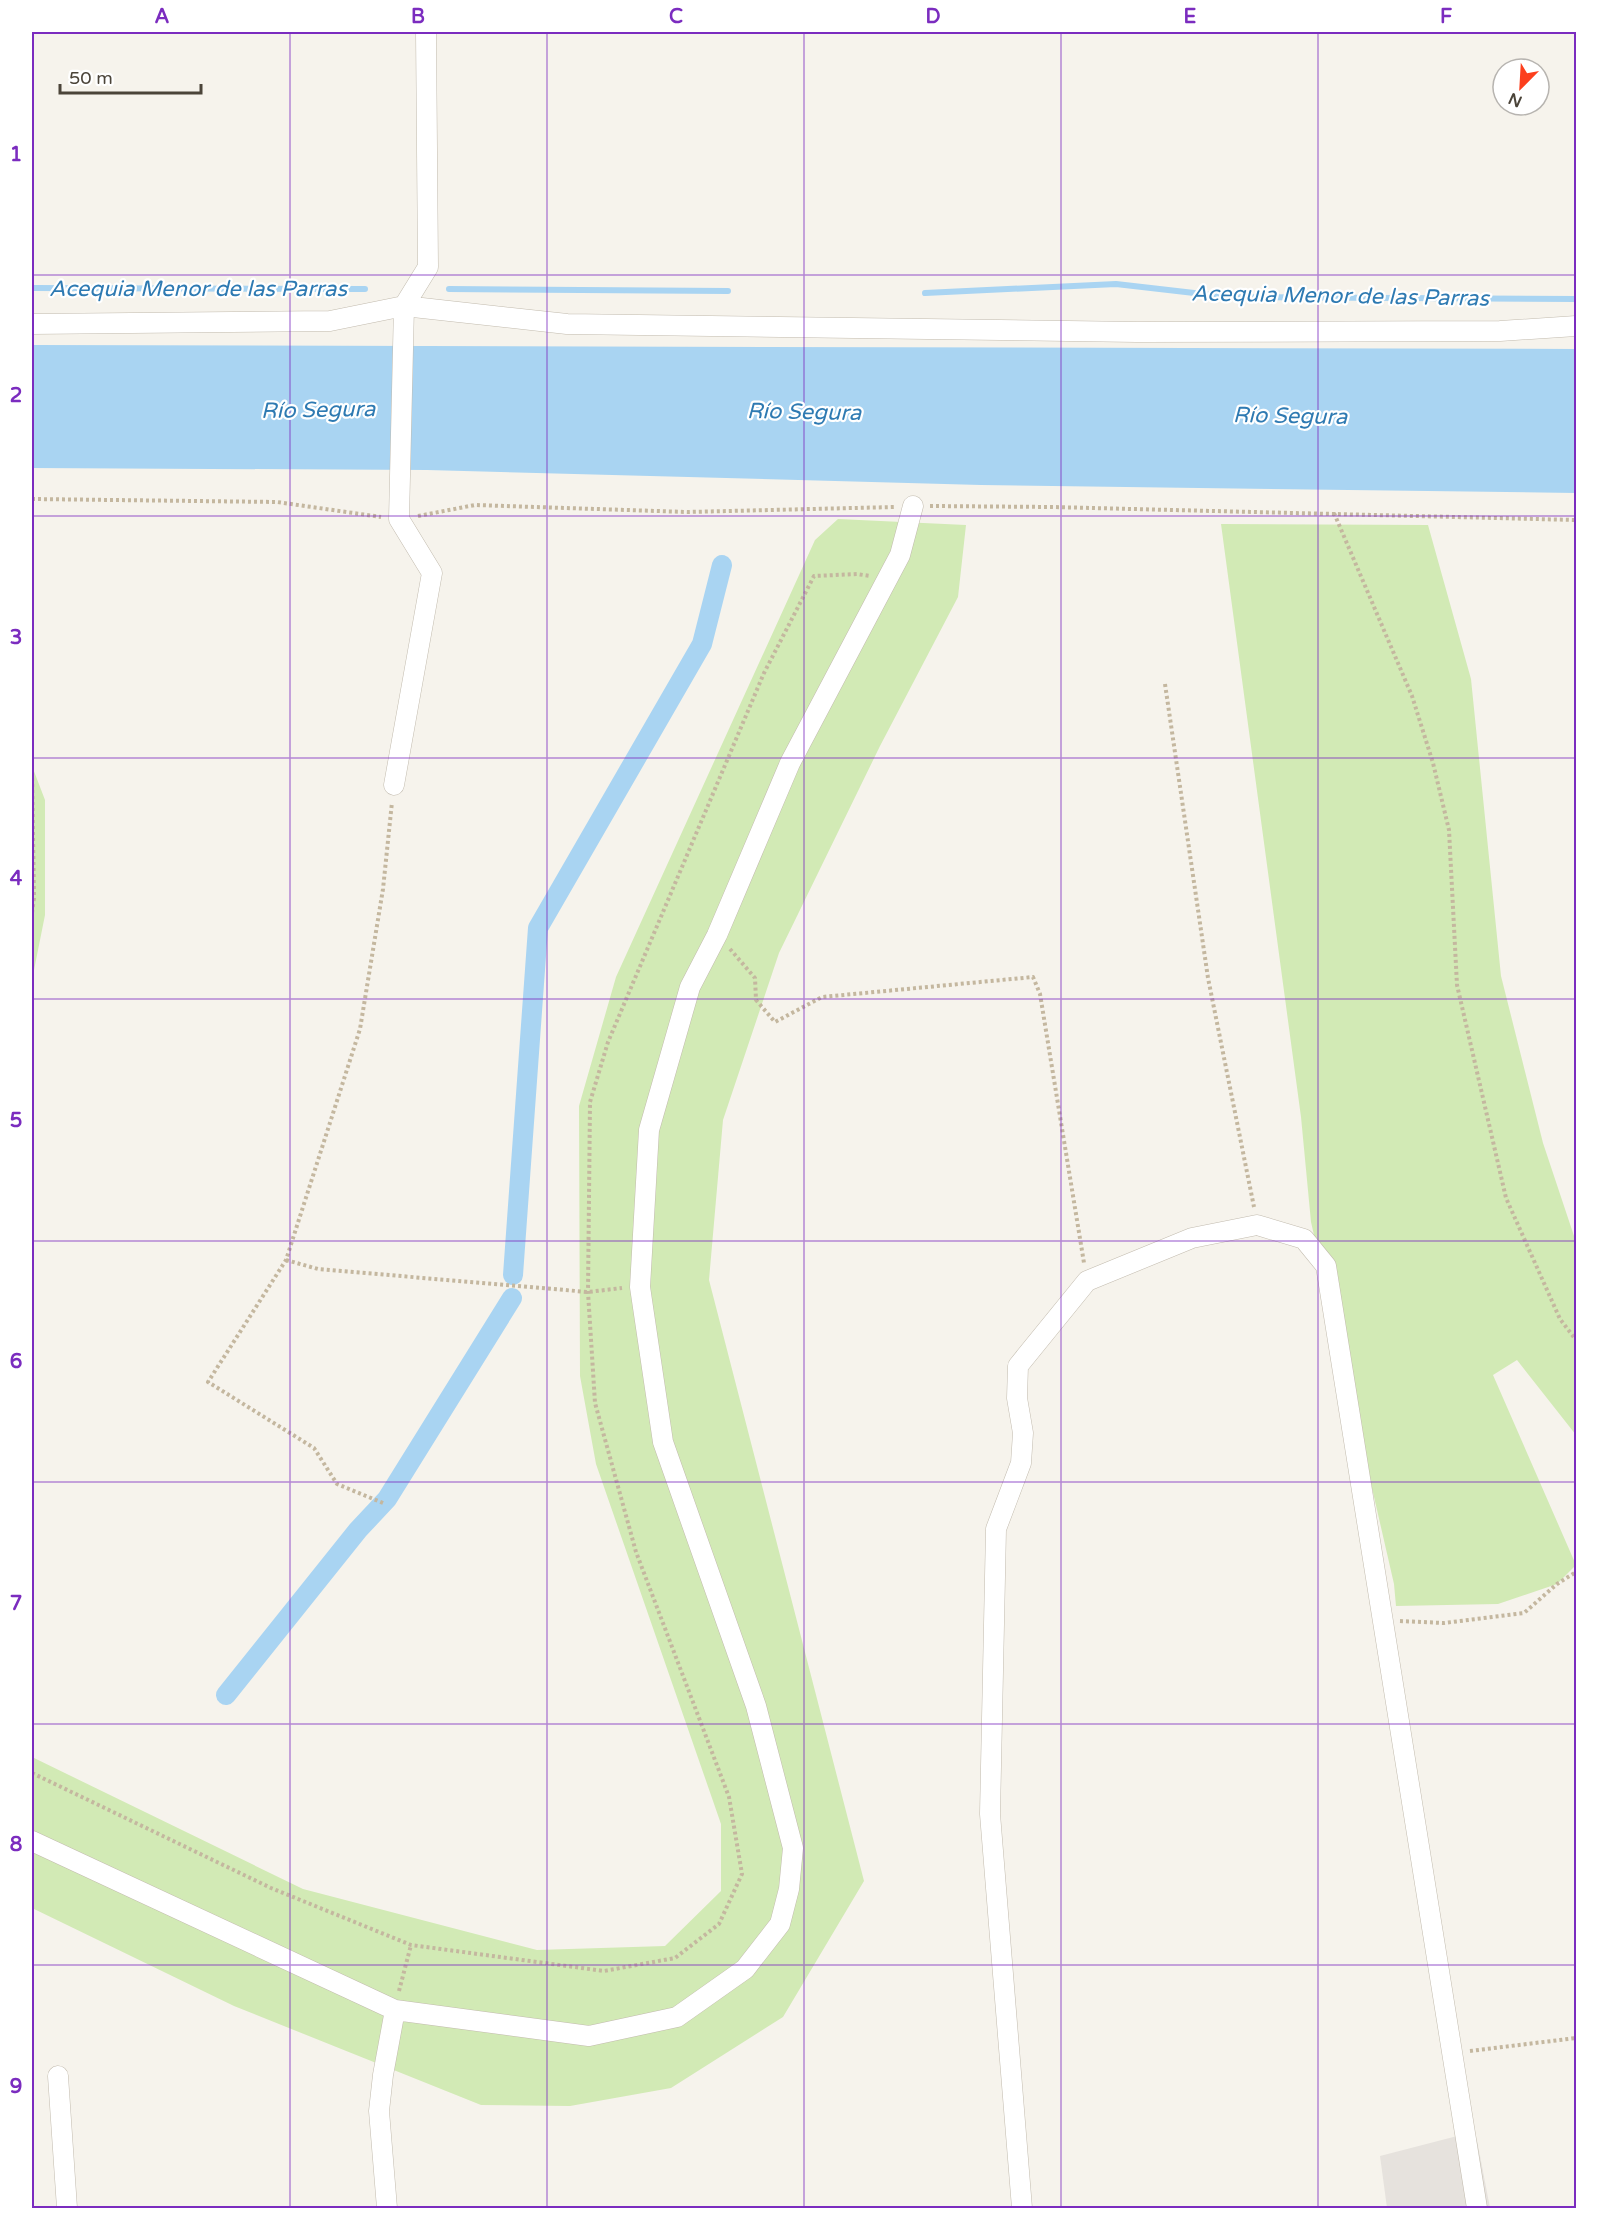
<svg xmlns="http://www.w3.org/2000/svg" width="1608" height="2240" font-family="'Varela Round',sans-serif">
  <rect width="100%" height="100%" fill="#f6f3ec"/>
  <!-- industrial -->
  <path fill="#e6e2dd" d="M1465,2134L1477,2140L1490,2208H1387L1380,2156Z"/>
  <!-- green -->
  <path fill="#d2eab5" d="M838,519L966,525L958,597L880,746L779,953L723,1120L709,1280L864,1881L783,2017L671,2088L570,2106L481,2105L234,2006L32,1908V1757L303,1889L537,1950L665,1946L721,1891V1824L596,1464L580,1376L579,1106L616,977L815,540Z
    M1221,524L1428,525L1471,679L1501,976L1543,1143L1576,1242V1435L1517,1360L1493,1375L1576,1565L1557,1584L1498,1604L1396,1606L1394,1584L1311,1222L1301,1117Z
    M32,766L45,800V915L32,980Z"/>
  <!-- water -->
  <path fill="#a9d4f2" d="M32,345L1576,349V493L981,485L427,470L32,468Z"/>
  <g fill="none" stroke-linecap="round" stroke-linejoin="round">
    <!-- stream -->
    <path stroke="#a9d4f2" stroke-width="6" d="M32,288L365,289
      M449,289L728,291
      M925,293L1116,284L1229,297L1576,299"/>
    <!-- canal -->
    <path stroke="#a9d4f2" stroke-width="20" d="M513,1275L538,928L702,644L722,565
      M226,1695L358,1530L387,1499L512,1298"/>
    <defs>
      <path id="minor" d="M32,324L330,321L404,306L567,324L1137,332L1500,331L1576,326
        M394,785L432,573L399,519L404,306L428,267L426,32
        M32,1841L395,2010L589,2036L677,2017L745,1969L780,1924L789,1889L793,1848L756,1706L663,1442L640,1287L649,1130L690,987L717,935L790,763L900,555L913,506
        M58,2076L67,2208
        M387,2208L379,2111L383,2075L395,2010
        M1022,2208L990,1814L996,1529L1021,1463L1023,1433L1017,1398L1018,1366L1087,1281L1192,1238L1257,1225L1304,1239L1326,1266L1477,2208"/>
    </defs>
    <!-- minor casing -->
    <use href="#minor" stroke="#c2bbae" stroke-width="21"/>
    <!-- path -->
    <path stroke="#c4b79f" stroke-width="4" stroke-dasharray="3 3" stroke-linecap="butt" d="M32,499L277,502L381,517
      M930,506L1052,507L1576,520
      M1334,513L1412,696L1433,763L1449,830L1457,985L1506,1198L1560,1319L1576,1340
      M418,516L475,505L687,512L895,507
      M1165,684L1208,978L1254,1207
      M32,772L34,898L32,913
      M730,949L755,978L756,1000L775,1022L822,997L1033,977L1040,994L1084,1263
      M286,1260L318,1269L588,1292L622,1288
      M383,1503L337,1484L314,1448L208,1382L286,1260L360,1029L383,889L392,802
      M1400,1621L1444,1623L1524,1613L1557,1584L1576,1572
      M32,1773L271,1888L411,1945L604,1971L675,1958L719,1924L742,1874L729,1797L636,1552L595,1403L588,1292L590,1102L608,1042L764,673L814,576L857,574L870,576
      M399,1991L411,1945
      M1470,2051L1576,2038"/>
    <!-- minor -->
    <use href="#minor" stroke="#fff" stroke-width="20"/>
  </g>
  <!-- grid -->
  <path fill="none" stroke="#7b2cbf" stroke-width="1.5" stroke-opacity="0.55" d="M290,32V2208M547,32V2208M804,32V2208M1061,32V2208M1318,32V2208M32,275H1576M32,516H1576M32,758H1576M32,999H1576M32,1241H1576M32,1482H1576M32,1724H1576M32,1965H1576"/>
  <g text-anchor="middle" stroke-width="4.5" stroke-linejoin="round" paint-order="stroke">
    <!-- water labels -->
    <g font-size="22" font-style="italic" fill="#2e7ab2" stroke="#fff">
      <text x="198" y="296">Acequia Menor de las Parras</text>
      <text transform="translate(1340 295) rotate(1)" y="8">Acequia Menor de las Parras</text>
      <text transform="translate(318 409) rotate(-1)" y="8">Río Segura</text>
      <text transform="translate(804 411) rotate(1)" y="8">Río Segura</text>
      <text transform="translate(1290 415) rotate(1)" y="8">Río Segura</text>
    </g>
  </g>
  <!-- border -->
  <rect width="1608" height="2240" fill="none" stroke="#ffffff" stroke-width="66"/>
  <!-- north arrow -->
  <g transform="translate(1521 87) rotate(204)"><circle r="28" fill="#ffffff" stroke="#b7b4b0" stroke-width="1.5"/>
  <path d="M0-4.5L10 22L0 15L-10 22Z" fill="#fc3f1d"/>
  <text y="-9" font-size="16" font-weight="bold" text-anchor="middle" fill="#4b4439">N</text>
  </g>
  <!-- scale -->
  <path d="M60 84v9h141v-9" fill="none" stroke="#4b4439" stroke-width="3"/>
  <text x="69" y="84" font-size="18" fill="#4b4439" stroke="#ffffff" stroke-width="4.5" paint-order="stroke">50 m</text>
  <rect x="33" y="33" width="1542" height="2174" fill="none" stroke="#7b2cbf" stroke-width="2"/>
  <g font-size="20" text-anchor="middle" font-weight="bold" fill="#7b2cbf">
    <text x="162" y="23">A</text>
    <text x="418" y="23">B</text>
    <text x="676" y="23">C</text>
    <text x="933" y="23">D</text>
    <text x="1190" y="23">E</text>
    <text x="1446" y="23">F</text>
    <text x="16" y="161">1</text>
    <text x="16" y="402">2</text>
    <text x="16" y="644">3</text>
    <text x="16" y="885">4</text>
    <text x="16" y="1127">5</text>
    <text x="16" y="1368">6</text>
    <text x="16" y="1610">7</text>
    <text x="16" y="1851">8</text>
    <text x="16" y="2093">9</text>
  </g>
</svg>
